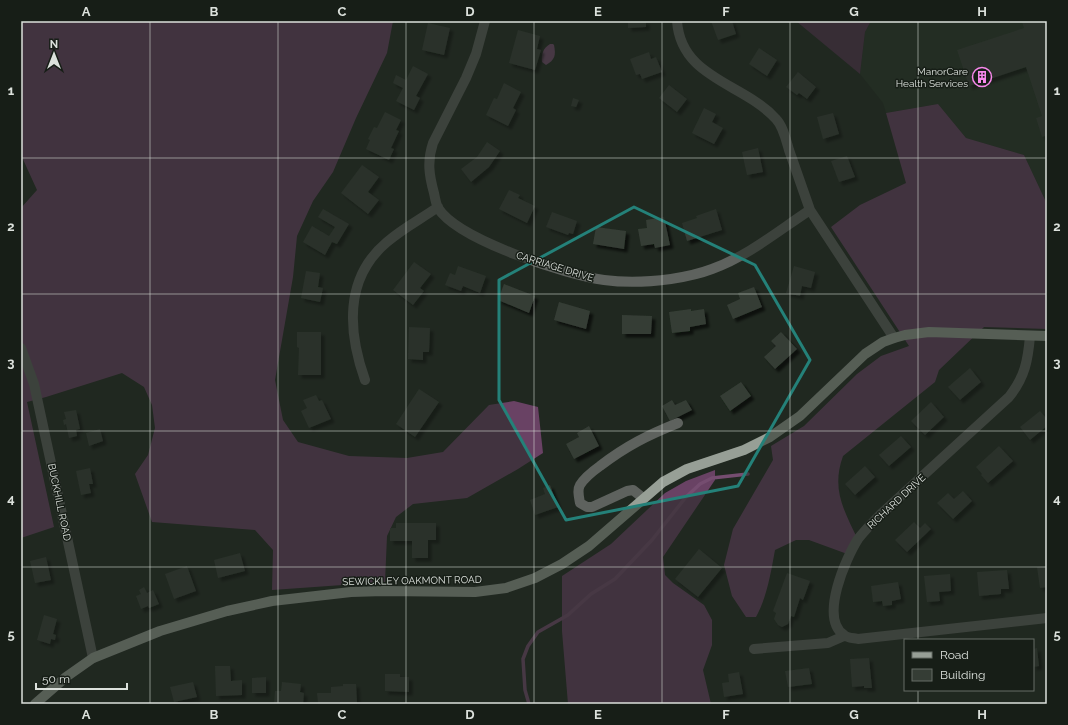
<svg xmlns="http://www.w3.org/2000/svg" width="1068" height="725" font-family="Raleway,sans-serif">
  <defs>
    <filter id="shadow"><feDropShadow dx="3.5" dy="3.5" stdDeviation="1" flood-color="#0009"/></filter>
  </defs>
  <rect width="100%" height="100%" fill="#202820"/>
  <!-- built -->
  <path fill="#263326" d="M871,21H1047V204L1024,155L966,138L938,104L886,113L883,103L860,74L865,32Z"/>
  <!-- green -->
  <path fill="#52334e" d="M796,21H871L865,32L860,74Z"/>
  <!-- forest -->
  <path fill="#694264" d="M21,21H393L387,53L356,118L333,172L313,201L297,236L293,277L275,380L283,420L298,442L349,456L407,458L443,452L489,405L514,401L538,407L543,453L518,469L467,498L413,504L396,517L387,536L385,582L272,590L273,550L255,530L152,522L135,474L148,455L155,428L152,405L144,387L122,373L46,397L27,402L54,527L21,538V208L37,190L21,155Z
    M938,104L966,138L1024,155L1047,204V329L984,327L939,370L935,382L843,456C831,490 844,510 858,540L850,555L809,540H796L775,550C771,572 767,597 756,617H746L732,596L724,565L733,529L773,460L771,446L804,426L857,374L881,356L909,346L831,227L860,205L906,183L886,113Z
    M715,470V480L663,557L665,575L673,583L704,605L712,620V645L703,670L711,704H568L562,631V576L611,544L665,493L686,481Z"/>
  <!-- water -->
  <path fill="#754d70" d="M550,44H553L554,45C556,55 555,60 546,65L542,62C541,55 543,48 550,44Z"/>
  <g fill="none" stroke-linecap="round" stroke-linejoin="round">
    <!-- stream -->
    <path stroke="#754d70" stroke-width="3.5" d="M529,704L525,690L523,659L528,646L538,632L568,615L591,594L615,579L652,540L686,497L700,484L712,478L748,474"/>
  </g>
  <!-- building -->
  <path fill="#353d35" filter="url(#shadow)" d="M628,21H646V27L628,28Z
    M711,21H732L736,34L718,40Z
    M1025,21H1047V140L1045,136L1042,137L1036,118L1042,116L1026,67L969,86L957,50L1024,28L1022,22Z
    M428,23L450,28L444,55L422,50Z
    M518,30L540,36L537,49L541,50L535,70L509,63Z
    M759,48L777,60L767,76L749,64Z
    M649,52L651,59L656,57L662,72L642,79L640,74L636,75L630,59Z
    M413,66L428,74L416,96L420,98L414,110L396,101L403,88L393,83L396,75L406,80Z
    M798,72L816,87L807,99L799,93L797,95L786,87Z
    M504,83L521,92L513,108L516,110L508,126L486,115L494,98L497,99Z
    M669,85L687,99L677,112L659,98Z
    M573,98L579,100L576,107L571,106Z
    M704,108L716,114L712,122L723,128L714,144L692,133Z
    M385,112L401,120L396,130L399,131L391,148L394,149L389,160L366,149L370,140L368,139L374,127L377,128Z
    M833,113L839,134L823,139L817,117Z
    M487,142L500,151L489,167L471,182L461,169L477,157Z
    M758,148L763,172L747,175L742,152Z
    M847,156L855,177L839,182L831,161Z
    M362,165L379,177L368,192L379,200L368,214L341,193Z
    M509,190L520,195L518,198L535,206L527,223L499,209Z
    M323,209L349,224L337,244L332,242L325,255L303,242L312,226L329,236L335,227L318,217Z
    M716,209L722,230L687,241L682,223L697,218L696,216Z
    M552,212L577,221L573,234L569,233L568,235L546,227Z
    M664,217L670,245L655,248L654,244L641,246L638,229L647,228L646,220Z
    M596,227L626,231L624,249L593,244Z
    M414,262L431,274L420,288L424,291L413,305L393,290Z
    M458,266L486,276L480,293L463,286L461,291L445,285L450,273L455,275Z
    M794,266L815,272L811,288L802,286L800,296L786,293Z
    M306,271L320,273L318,287L323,288L320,302L301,298Z
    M504,284L535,296L529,313L498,300Z
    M754,287L762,307L733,319L727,305L740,299L738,293Z
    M559,302L590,311L586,329L554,320Z
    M691,309V311L704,309L706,324L690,327V331L672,333L669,312Z
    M622,315L652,316L651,334H622Z
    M409,327L430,328L429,352H423V360L408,359Z
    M297,332H321V375H298L299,348L297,347Z
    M781,332L797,349L775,369L764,357L776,346L771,341Z
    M970,368L981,382L960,400L948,387Z
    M741,382L751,396L730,411L720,396Z
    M419,389L439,402L415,437L396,424Z
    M316,395L319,401L322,400L331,419L309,428L301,411L307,408L303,400Z
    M672,400L675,405L686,400L692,410L670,421L662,406Z
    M931,402L944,417L925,435L911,421Z
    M76,410L80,429L76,430L77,436L69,438L66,424L64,425L63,420L66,419L64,412Z
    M1040,411L1047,419V426L1030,440L1020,427Z
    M589,426L599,446L574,459L566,444L579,437L577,433Z
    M100,429L103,441L89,446L86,433Z
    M901,436L911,447L889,466L879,455Z
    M999,446L1013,461L988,483L981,475L982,474L976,467Z
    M865,466L875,477L855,495L845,484Z
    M90,468L93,484H89L91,493L81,495L76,471Z
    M550,485L558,507L535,515L530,500L545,494L543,488Z
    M963,491L972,501L953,519L937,503L948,493L954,499Z
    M914,522L920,528L925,523L931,529L907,552L895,540Z
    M396,523H436V540H428V558H412V541H390V528H396Z
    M699,549L722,568L698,597L675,579Z
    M240,553L245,571L218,578L214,560Z
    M46,557L51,580L35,583L30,561Z
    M187,566L196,591L174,599L165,574Z
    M1047,566V587L1040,588L1037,567Z
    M1007,570L1009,589H1001V594L979,596L977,572Z
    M787,573L810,581L803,600L800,598L794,617L791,616L788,624L782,627L778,625L774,619L776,613L773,611Z
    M950,574L951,591L939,592L940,601L927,602L924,576Z
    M898,582L901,599L892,601V605L883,606L882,601L873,602L871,586Z
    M144,587L147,593L153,590L159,604L149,608L148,606L141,609L136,596L141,594L139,590Z
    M44,615L57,619L53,634L56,635L55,640L51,639L50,644L37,640Z
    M1037,648L1039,666L1033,667V649Z
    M869,658L872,688H864V686L852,687L850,659Z
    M215,666H230L231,681L242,680V695L216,696Z
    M809,668L812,684L788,687L785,671Z
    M739,672L743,694L724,697L722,683L729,682L728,674Z
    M385,674H400V677H409V692L385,691Z
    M266,677V693H252V678Z
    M193,682L197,697L174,702L170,687Z
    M282,682L301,684L300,692L304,693L303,704H274L275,691H281Z
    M343,684H356L357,703H318L317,693H331V687L343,686Z"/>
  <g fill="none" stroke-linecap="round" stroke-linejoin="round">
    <!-- minor -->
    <path stroke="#5e625e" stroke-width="10" d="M485,21L476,54L466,78L433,143C427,161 429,175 434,193C435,198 436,204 438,208C458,240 567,275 604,280C626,283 649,282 671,279C684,277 699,274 712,269C748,256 778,231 810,210L894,338
      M677,21C681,79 744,83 776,119C783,126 786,140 789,150C796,170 803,190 810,210
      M1030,336C1028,360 1025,377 1009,397L881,514C873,522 865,530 858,539C846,558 819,618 844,635C847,638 854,638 858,639L1047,618
      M21,348L34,384L93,658
      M365,380C348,332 344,278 387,242C403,228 421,219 438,207
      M643,498L633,490L627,491L592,507H587L580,503C579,497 577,490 580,485C585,477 593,471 600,466C626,446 648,435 678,423
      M754,649L828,643L844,636"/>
    <!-- major -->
    <path stroke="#979f96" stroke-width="10" d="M35,704L66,677L93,658L160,631L227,611L272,601L351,592L384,591L475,592L506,588L535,578L562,564L589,546L663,482L687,469L744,450L770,437L800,416L865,354L883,342L894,338L905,335L929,332L1047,336"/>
  </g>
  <!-- marked area -->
  <path d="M0 0H1068V725H0ZM634,207L755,265L810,360L738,486L566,520L499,400V280Z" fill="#202820" fill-opacity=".55" fill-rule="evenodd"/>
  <path fill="none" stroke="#248179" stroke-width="3" stroke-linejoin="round" d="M634,207L755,265L810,360L738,486L566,520L499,400V280Z"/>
  <!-- grid -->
  <path fill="none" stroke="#dce1dc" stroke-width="1" stroke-opacity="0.55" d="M150,21V704M278,21V704M406,21V704M534,21V704M662,21V704M790,21V704M918,21V640M21,158H1047M21,294H1047M21,431H1047M21,567H1047M918,690V704"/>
  <!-- icons -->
  <defs>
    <symbol id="building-ring" viewBox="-11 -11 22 22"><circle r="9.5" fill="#171e17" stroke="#f788eb" stroke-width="1.5"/><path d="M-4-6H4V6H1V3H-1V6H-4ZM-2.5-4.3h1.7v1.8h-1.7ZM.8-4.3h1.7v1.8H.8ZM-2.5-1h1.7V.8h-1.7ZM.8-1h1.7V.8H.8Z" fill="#f788eb"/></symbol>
  </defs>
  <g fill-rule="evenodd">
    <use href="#building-ring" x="971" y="66" width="22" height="22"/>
  </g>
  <g text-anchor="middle" stroke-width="3" stroke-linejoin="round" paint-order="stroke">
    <!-- poi labels -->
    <g font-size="10" fill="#dce1dc" stroke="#171e17" text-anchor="end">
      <text x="968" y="75">ManorCare<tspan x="968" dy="12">Health Services</tspan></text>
    </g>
    <!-- street labels -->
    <g font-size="10" fill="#dce1dc" stroke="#171e17">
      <text transform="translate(555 266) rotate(17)" y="4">CARRIAGE DRIVE</text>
      <text transform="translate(896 501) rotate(-43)" y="4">RICHARD DRIVE</text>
      <text transform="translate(60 502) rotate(78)" y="4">BUCKHILL ROAD</text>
      <text transform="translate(412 580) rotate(-1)" y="4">SEWICKLEY OAKMONT ROAD</text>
    </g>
  </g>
  <!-- border -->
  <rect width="1068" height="725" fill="none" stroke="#171e17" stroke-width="44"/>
  <!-- legend -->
  <rect x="904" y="639" width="130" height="52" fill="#171e17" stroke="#666c66"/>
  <rect x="912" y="652" width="20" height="6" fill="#979f96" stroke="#666c66"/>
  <text x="940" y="659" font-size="12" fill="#dce1dc">Road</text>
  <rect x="912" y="669" width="20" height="12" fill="#353d35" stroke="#666c66"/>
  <text x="940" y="679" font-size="12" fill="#dce1dc">Building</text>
  <!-- north arrow -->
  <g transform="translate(54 54)" stroke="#171e17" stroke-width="3" paint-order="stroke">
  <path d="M0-3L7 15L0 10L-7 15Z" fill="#dce1dc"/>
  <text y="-6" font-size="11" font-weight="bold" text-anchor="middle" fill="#dce1dc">N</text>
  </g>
  <!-- scale -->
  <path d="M36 683v6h91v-6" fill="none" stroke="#dce1dc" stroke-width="2"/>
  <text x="42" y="683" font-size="12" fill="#dce1dc" stroke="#171e17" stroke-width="3" paint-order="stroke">50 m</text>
  <rect x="22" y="22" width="1024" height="681" fill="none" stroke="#dce1dc" stroke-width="1.5"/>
  <g font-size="13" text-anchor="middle" font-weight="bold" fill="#dce1dc">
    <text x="86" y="16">A</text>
    <text x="214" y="16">B</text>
    <text x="342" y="16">C</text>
    <text x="470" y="16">D</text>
    <text x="598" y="16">E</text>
    <text x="726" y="16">F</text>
    <text x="854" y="16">G</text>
    <text x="982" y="16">H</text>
    <text x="11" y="95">1</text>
    <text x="1057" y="95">1</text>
    <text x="11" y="231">2</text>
    <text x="1057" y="231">2</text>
    <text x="11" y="367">3</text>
    <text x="1057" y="367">3</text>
    <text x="11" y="503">4</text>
    <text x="1057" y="503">4</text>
    <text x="11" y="639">5</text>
    <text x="1057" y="639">5</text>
    <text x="86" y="719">A</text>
    <text x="214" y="719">B</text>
    <text x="342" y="719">C</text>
    <text x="470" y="719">D</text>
    <text x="598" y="719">E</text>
    <text x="726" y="719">F</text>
    <text x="854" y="719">G</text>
    <text x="982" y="719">H</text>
  </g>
</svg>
